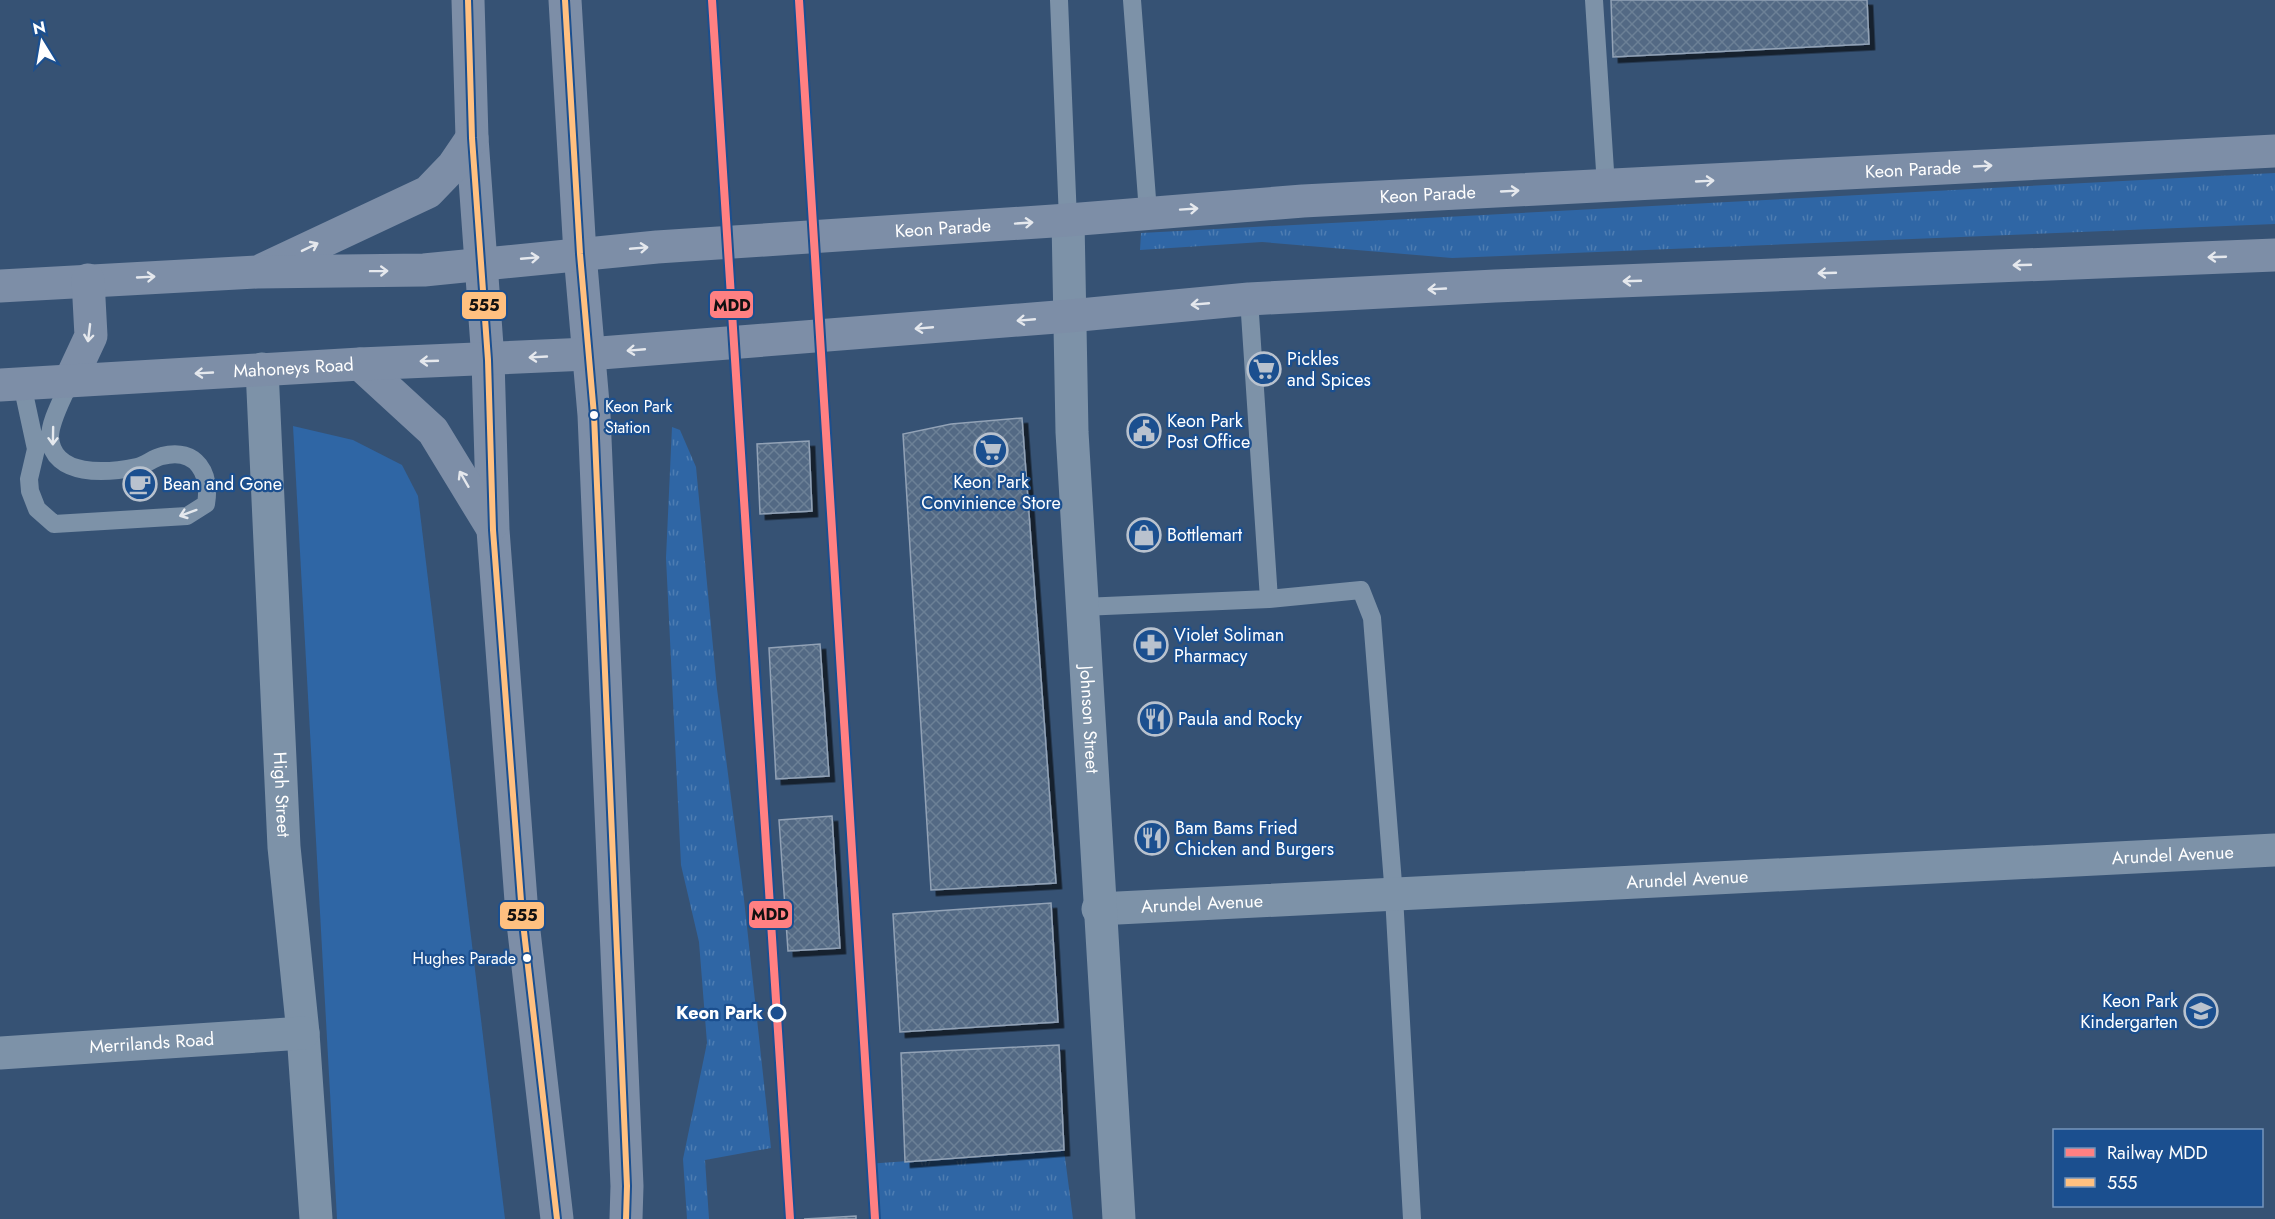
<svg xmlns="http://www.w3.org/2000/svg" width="2275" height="1219" font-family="Jost,sans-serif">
  <defs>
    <pattern id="grass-tufts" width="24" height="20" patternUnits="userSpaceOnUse" patternTransform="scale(1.5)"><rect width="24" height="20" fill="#2f66a5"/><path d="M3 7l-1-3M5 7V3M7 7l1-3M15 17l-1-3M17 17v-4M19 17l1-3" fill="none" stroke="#4e7db2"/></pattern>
    <pattern id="building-cross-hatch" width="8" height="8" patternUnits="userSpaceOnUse" patternTransform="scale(1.5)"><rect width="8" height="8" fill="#526984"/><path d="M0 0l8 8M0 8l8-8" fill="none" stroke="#6c8096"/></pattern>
    <filter id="shadow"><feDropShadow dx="5.5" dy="5.5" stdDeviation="0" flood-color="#0009"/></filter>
  </defs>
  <rect width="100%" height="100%" fill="#365274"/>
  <!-- grass -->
  <path fill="url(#grass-tufts)" d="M2275,173V224L1452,258L1262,242L1140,250L1141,233Z
    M672,427L680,430L696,467L717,689L743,890L771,1148L705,1160L709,1219H687L683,1159L707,1043L699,942L681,865L666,558Z
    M1064,1150L1073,1219H870L866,1164Z"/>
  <!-- garden -->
  <path fill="#2f66a5" d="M293,426L353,440L402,465L418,496L505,1219H337Z"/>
  <!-- building -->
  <path fill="url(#building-cross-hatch)" stroke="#92a2b6" stroke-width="1.5" filter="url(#shadow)" d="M1611,0H1867L1869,44L1613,57Z
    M1022,418L1056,883L931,890L903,434L951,424Z
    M809,441L812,511L760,514L757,444Z
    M820,644L829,776L776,779L769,648Z
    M832,816L840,948L788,951L779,820Z
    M1051,903L1058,1022L900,1032L893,914Z
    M1059,1045L1064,1150L905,1162L901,1053Z
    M856,1216V1219H804Z"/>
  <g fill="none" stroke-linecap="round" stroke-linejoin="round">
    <!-- service -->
    <path stroke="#7d92a8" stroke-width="18" d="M1059,0L1068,220
      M1132,0L1148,212
      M1594,0L1606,186
      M1249,299L1269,599
      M22,384L36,449L29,479L30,491L37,509L54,524L187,516L206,504C211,474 197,447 162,456C153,458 146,465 137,467C108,473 52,478 50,437C50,420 64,397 70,381
      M1082,607L1269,599L1361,590L1372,618L1394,896L1412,1219"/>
    <!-- minor -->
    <g stroke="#7d92a8" stroke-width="33">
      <path id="s1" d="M262,369L284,847L303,1033L316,1219"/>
      <path id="s2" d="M1098,909L2275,850"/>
      <path id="s3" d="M0,1053L303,1033"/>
    </g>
    <!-- tertiary -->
    <path stroke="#7d92a8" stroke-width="33" id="s4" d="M1068,220L1072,432L1119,1219"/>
    <!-- primary -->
    <g stroke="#7d8ea7" stroke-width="33">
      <path d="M468,0L472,138L488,360L493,530L522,914L557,1219"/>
      <path d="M565,0L580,254L594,415L627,1186L626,1219"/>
      <path d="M264,269L428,192L453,166L472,138"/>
      <path id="s5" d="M0,286L257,272L424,270L657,247L1068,220L1303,201L2275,151"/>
      <path d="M360,364L433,431L491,526"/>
      <path d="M70,381L91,336L88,280"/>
      <path id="s6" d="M0,385L360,364L588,354L1069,316L1249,299L1495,286L2275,255"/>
    </g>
    <defs>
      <path id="bus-1" d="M468,0L472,138L488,360L493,530L522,914L557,1219
        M565,0L580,254L594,415L627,1186L626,1219"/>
    </defs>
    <!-- bus-1 casing -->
    <use href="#bus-1" stroke="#1b4f8f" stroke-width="10"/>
    <!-- bus-1 -->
    <use href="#bus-1" stroke="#ffc080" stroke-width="6"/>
    <defs>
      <path id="rail-1" d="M712,0L790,1219
        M799,0L875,1219"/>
    </defs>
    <!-- rail-1 casing -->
    <use href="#rail-1" stroke="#1b4f8f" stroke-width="12"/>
    <!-- rail-1 -->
    <use href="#rail-1" stroke="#ff8082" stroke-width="8"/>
  </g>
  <!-- one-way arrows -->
  <defs><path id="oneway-shaft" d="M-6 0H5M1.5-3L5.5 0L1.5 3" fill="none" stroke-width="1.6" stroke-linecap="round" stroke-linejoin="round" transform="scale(1.5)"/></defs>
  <g stroke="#e5e8ed">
    <use href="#oneway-shaft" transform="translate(1983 166) rotate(-3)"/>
    <use href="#oneway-shaft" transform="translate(1705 181) rotate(-3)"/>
    <use href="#oneway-shaft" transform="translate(1510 191) rotate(-3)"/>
    <use href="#oneway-shaft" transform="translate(1189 209) rotate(-4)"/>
    <use href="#oneway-shaft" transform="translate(1024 223) rotate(-4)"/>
    <use href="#oneway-shaft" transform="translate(310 247) rotate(-26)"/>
    <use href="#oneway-shaft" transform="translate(639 248) rotate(-5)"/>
    <use href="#oneway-shaft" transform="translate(2217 257) rotate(178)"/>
    <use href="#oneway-shaft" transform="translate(530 258) rotate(-5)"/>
    <use href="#oneway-shaft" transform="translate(2022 265) rotate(178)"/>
    <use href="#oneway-shaft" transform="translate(379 271) rotate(-1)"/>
    <use href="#oneway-shaft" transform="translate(1827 273) rotate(178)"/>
    <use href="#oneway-shaft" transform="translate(146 277) rotate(-3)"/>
    <use href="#oneway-shaft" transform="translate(1632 281) rotate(178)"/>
    <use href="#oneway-shaft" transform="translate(1437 289) rotate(177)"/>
    <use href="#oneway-shaft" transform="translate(1200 304) rotate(175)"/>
    <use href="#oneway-shaft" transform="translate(1026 320) rotate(175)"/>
    <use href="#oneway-shaft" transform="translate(924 328) rotate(175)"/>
    <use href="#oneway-shaft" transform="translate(89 333) rotate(97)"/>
    <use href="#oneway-shaft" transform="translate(636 350) rotate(175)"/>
    <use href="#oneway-shaft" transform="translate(538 357) rotate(177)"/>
    <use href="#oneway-shaft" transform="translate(429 361) rotate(178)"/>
    <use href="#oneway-shaft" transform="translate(204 373) rotate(177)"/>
    <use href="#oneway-shaft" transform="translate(464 479) rotate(-120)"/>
  </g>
  <g stroke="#e5e9ee">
    <use href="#oneway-shaft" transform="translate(53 436) rotate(91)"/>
    <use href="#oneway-shaft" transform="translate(188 513) rotate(160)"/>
  </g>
  <!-- icons -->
  <defs>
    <symbol id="supermarket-ring" viewBox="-11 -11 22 22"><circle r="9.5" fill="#1b4f8f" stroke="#b9c2ce" stroke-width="1.5"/><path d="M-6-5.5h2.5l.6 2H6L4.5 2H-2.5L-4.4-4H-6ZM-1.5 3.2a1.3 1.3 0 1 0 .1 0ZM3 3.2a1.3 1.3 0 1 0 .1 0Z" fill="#b9c2ce"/></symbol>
    <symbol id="civic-ring" viewBox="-11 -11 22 22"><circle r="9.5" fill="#1b4f8f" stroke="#b9c2ce" stroke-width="1.5"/><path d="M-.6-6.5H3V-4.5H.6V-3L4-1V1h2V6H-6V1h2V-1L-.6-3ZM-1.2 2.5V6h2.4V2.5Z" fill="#b9c2ce"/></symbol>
    <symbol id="cafe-ring" viewBox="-11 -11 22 22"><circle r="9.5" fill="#1b4f8f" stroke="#b9c2ce" stroke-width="1.5"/><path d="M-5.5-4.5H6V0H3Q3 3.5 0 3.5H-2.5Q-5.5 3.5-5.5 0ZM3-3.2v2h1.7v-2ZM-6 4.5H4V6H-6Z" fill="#b9c2ce"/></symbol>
    <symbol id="shop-ring" viewBox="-11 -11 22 22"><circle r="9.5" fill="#1b4f8f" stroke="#b9c2ce" stroke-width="1.5"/><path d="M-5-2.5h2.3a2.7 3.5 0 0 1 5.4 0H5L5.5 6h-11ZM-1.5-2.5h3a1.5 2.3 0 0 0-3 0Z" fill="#b9c2ce"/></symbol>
    <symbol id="pharmacy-ring" viewBox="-11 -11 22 22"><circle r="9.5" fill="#1b4f8f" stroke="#b9c2ce" stroke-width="1.5"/><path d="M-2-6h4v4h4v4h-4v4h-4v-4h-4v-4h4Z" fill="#b9c2ce"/></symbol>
    <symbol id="restaurant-ring" viewBox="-11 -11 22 22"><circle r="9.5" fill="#1b4f8f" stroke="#b9c2ce" stroke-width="1.5"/><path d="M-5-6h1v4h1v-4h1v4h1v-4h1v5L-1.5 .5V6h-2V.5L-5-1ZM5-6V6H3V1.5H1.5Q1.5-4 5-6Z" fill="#b9c2ce"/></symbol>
    <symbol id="school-ring" viewBox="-11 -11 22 22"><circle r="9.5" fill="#1b4f8f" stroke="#b9c2ce" stroke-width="1.5"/><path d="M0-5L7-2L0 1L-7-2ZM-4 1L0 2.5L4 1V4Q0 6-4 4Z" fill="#b9c2ce"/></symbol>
  </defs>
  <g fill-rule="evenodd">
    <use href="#supermarket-ring" x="1245" y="350" width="38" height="38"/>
    <use href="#civic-ring" x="1125" y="412" width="38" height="38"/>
    <use href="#supermarket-ring" x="972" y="431" width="38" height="38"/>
    <use href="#cafe-ring" x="121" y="465" width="38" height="38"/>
    <use href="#shop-ring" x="1125" y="516" width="38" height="38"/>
    <use href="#pharmacy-ring" x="1132" y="626" width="38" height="38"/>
    <use href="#restaurant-ring" x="1136" y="700" width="38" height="38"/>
    <use href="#restaurant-ring" x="1133" y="819" width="38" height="38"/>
    <use href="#school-ring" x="2182" y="992" width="38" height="38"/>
  </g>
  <!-- markers -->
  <g fill="#fff" stroke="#1b4f8f" stroke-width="2">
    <circle cx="594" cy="415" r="5"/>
    <circle cx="527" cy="958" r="5"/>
  </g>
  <circle fill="#1b4f8f" stroke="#fff" stroke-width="3" cx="777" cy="1013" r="8"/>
  <g text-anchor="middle" stroke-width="4.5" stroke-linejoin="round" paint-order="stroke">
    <!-- bus labels -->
    <g font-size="16" fill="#fff" stroke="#1b4f8f" text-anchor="start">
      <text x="605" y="412">Keon Park<tspan x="605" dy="21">Station</tspan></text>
      <text x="516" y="964" text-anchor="end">Hughes Parade</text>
    </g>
    <!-- street labels -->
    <g font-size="18" fill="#fff" stroke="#1b4f8f">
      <text dy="6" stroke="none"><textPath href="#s5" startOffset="1917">Keon Parade</textPath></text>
      <text dy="6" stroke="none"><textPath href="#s5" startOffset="1431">Keon Parade</textPath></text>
      <text dy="6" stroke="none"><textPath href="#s5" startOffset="945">Keon Parade</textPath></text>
      <text dy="6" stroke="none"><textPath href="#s6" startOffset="294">Mahoneys Road</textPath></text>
      <text dy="6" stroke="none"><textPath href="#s4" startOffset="500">Johnson Street</textPath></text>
      <text dy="6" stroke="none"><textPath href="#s1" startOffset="426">High Street</textPath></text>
      <text dy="6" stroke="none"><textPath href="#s2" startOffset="1076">Arundel Avenue</textPath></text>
      <text dy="6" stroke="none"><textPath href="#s2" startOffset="590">Arundel Avenue</textPath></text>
      <text dy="6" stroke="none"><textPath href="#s2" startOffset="104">Arundel Avenue</textPath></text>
      <text dy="6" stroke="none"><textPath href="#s3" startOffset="152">Merrilands Road</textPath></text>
    </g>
    <!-- poi labels -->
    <g font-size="18" fill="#fff" stroke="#1b4f8f" text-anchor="start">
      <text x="1287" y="365">Pickles<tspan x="1287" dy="21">and Spices</tspan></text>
      <text x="1167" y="427">Keon Park<tspan x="1167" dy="21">Post Office</tspan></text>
      <text x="991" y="488" text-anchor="middle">Keon Park<tspan x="991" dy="21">Convinience Store</tspan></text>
      <text x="163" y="490">Bean and Gone</text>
      <text x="1167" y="541">Bottlemart</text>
      <text x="1174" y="641">Violet Soliman<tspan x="1174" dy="21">Pharmacy</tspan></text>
      <text x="1178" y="725">Paula and Rocky</text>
      <text x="1175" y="834">Bam Bams Fried<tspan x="1175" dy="21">Chicken and Burgers</tspan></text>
      <text x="2178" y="1007" text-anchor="end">Keon Park<tspan x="2178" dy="21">Kindergarten</tspan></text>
    </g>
    <!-- stop labels -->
    <g font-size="18" font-weight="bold" fill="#fff" stroke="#1b4f8f" text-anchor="end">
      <text x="763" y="1019">Keon Park</text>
    </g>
  </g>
  <g stroke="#1b4f8f" stroke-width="2">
    <rect x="709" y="290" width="45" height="29" rx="6" fill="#ff8082"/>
    <rect x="461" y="291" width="46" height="29" rx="6" fill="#ffc080"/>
    <rect x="748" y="900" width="45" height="29" rx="6" fill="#ff8082"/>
    <rect x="499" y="901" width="46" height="29" rx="6" fill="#ffc080"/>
  </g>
  <g font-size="16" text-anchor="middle" font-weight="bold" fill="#111">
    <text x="732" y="311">MDD</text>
    <text x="484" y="311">555</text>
    <text x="770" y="920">MDD</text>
    <text x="522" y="921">555</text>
  </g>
  <!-- legend -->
  <rect x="2053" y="1129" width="210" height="78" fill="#1b4f8f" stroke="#7695bc" stroke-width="1.5"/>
  <rect x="2065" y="1148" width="30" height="9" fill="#ff8082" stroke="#7695bc" stroke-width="1.5"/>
  <text x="2107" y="1159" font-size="18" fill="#ffffff">Railway MDD</text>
  <rect x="2065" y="1178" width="30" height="9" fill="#ffc080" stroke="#7695bc" stroke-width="1.5"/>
  <text x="2107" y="1189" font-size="18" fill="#ffffff">555</text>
  <!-- north arrow -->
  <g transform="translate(42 42) rotate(349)" stroke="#1b4f8f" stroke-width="4.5" paint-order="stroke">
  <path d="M0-4.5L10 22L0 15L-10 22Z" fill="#ffffff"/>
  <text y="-9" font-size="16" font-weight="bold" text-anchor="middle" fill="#ffffff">N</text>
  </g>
</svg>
